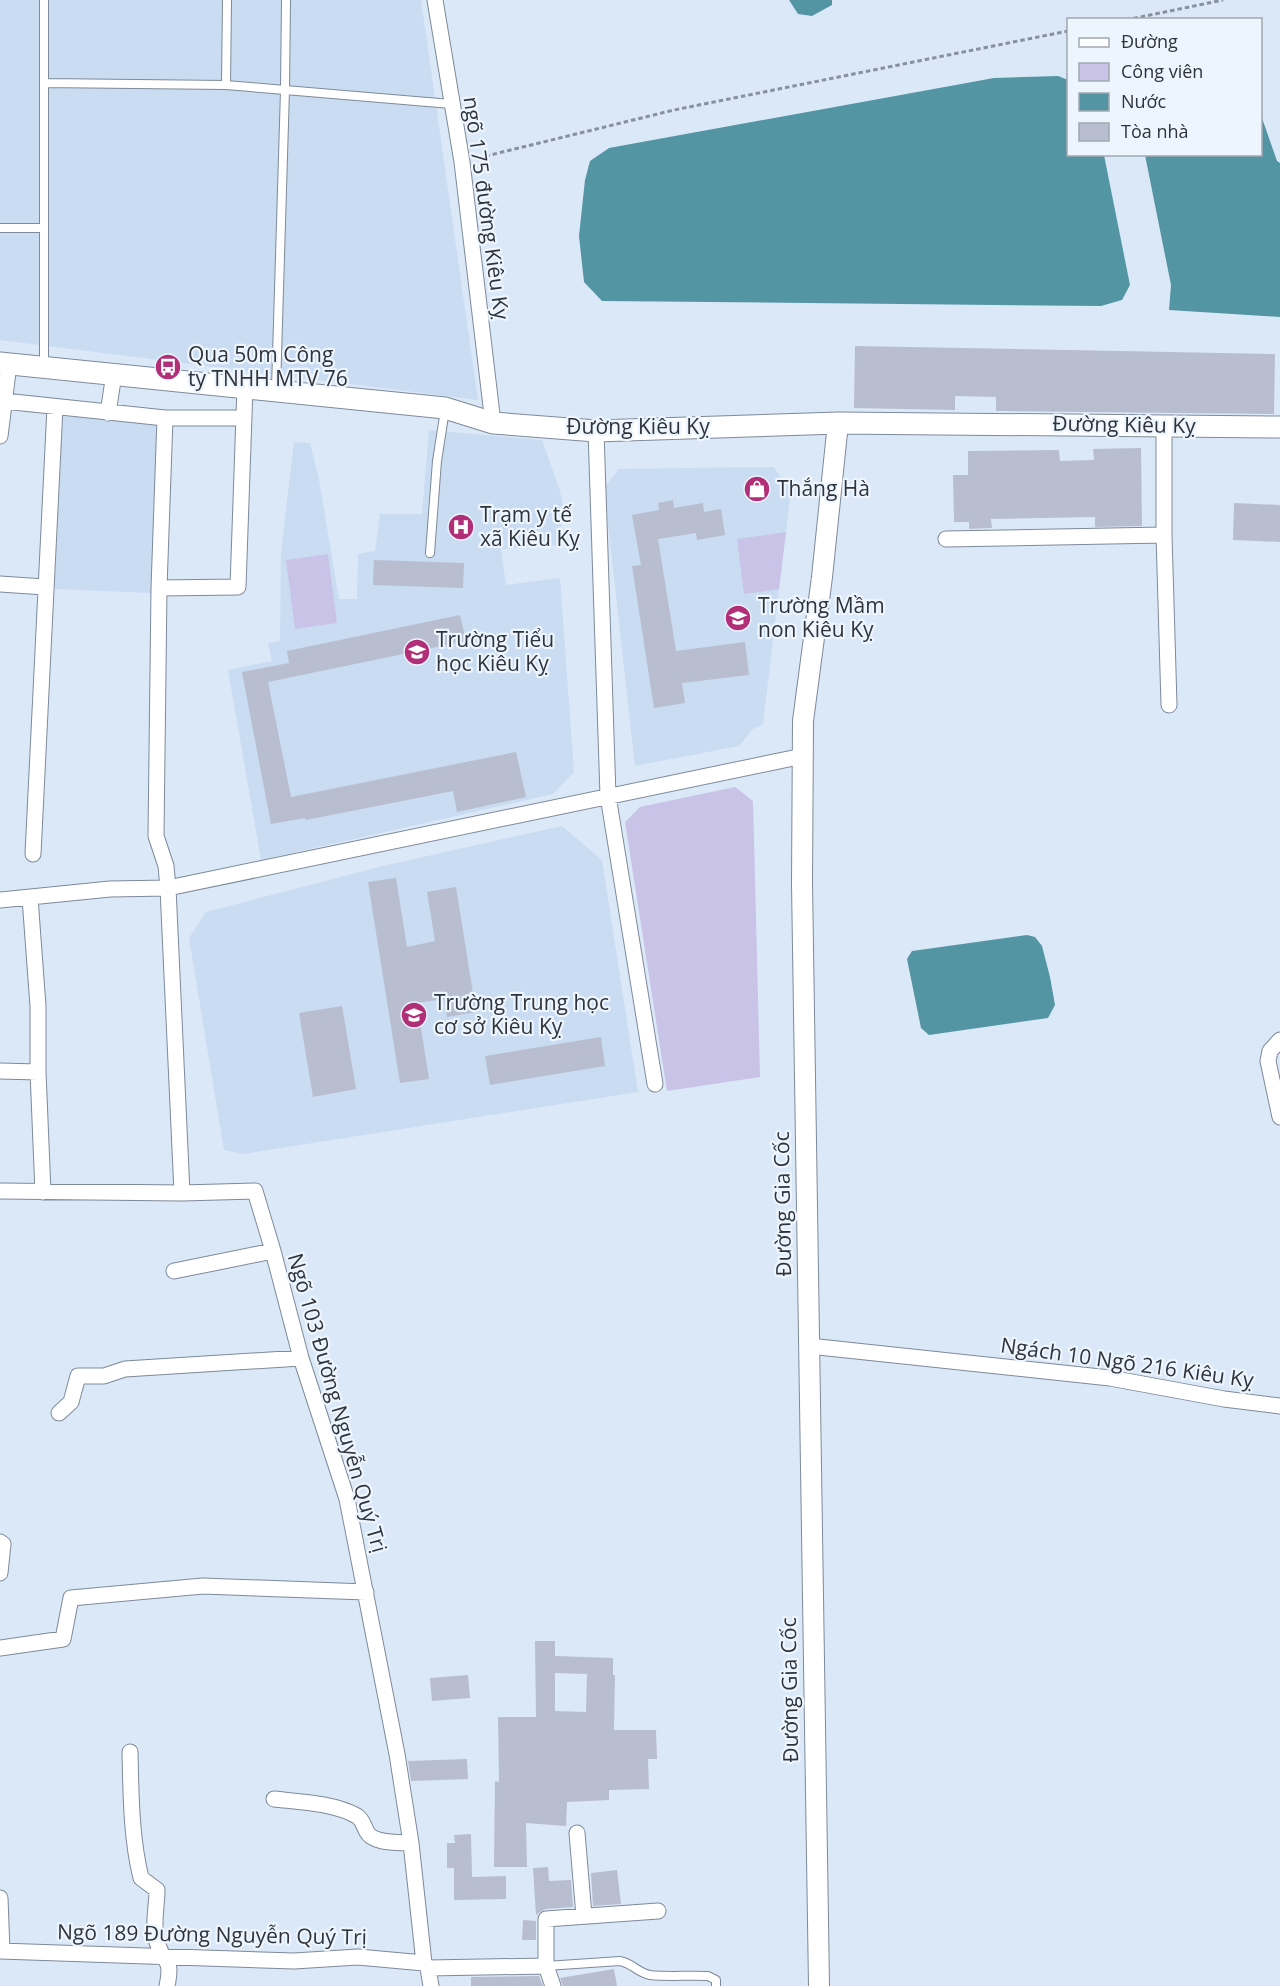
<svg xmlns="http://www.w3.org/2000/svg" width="1280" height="1986" font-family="'Open Sans',sans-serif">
  <rect width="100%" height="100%" fill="#dbe8f8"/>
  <!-- built -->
  <path fill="#cadcf2" d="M0,0H421L478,400L0,340Z
    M62,414L159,424L151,593L54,589Z
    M429,430L542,440L560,491L563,506L559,545L501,549L506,585L560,578L574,772L553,794L261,860L228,670L272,661L268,643L280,641L281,552L294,442L310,443L319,479L339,599H357L358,554L375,551L380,514H422Z
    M773,467L791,489L763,724L753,729L739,746L635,766L604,488L619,469Z
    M562,826L602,860L638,1092L243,1154L224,1150L189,938L206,912L383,866Z"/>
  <!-- green -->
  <path fill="#c8c3e7" d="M786,532L779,589L744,594L737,539Z
    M328,554L337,623L295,629L286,560Z
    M735,787L753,801L760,1077L667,1091L625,822L640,807Z"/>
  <!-- water -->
  <path fill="#5495a4" d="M789,0H832V5L812,16L798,14Z
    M1058,76L1068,80V154L1104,155L1130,285L1122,300L1101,306L602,301L584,282L579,236L585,180L590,161L609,148L994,78Z
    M1261,115L1277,161L1280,163V317L1169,310L1171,285L1145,155L1260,154Z
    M1027,935L1035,937L1042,946L1050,977L1055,1005L1048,1018L929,1035L921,1028L907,959L912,951Z"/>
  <!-- building -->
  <path fill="#b8bdcf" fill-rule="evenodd" d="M855,346L1275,354L1274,414L996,411V397L955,396V410L854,408Z
    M1141,448L1142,526L1095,527V517L991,519L992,528L969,529V522H954L953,475H968V451L1059,450L1060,461L1094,460L1093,449Z
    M673,500L674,508L703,503L704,512L721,509L725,535L697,540L696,533L658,539L676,651L745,642L749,675L682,683L685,703L654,708L632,566L641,565L632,515L659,510L658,503Z
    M1234,503L1280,505V542L1233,540Z
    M374,560L464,563L463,588L373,585Z
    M460,615L466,641L268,682L291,797L516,752L526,797L457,812L453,791L306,820L305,818L271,824L242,672L289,663L287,651Z
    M396,878L407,947L435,941L427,892L456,887L476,1012L447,1017L444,999L417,1003L429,1079L400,1083L368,882Z
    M342,1006L356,1089L313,1097L299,1013Z
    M601,1037L605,1066L490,1085L485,1056Z
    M535,1641H555V1656L613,1658V1675H615L614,1730H656L657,1759H648L649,1789L609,1790V1800L567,1802L566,1826L526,1823L527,1867H494L495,1781L499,1782L498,1717H536ZM555,1673L587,1674L586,1712L555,1711Z
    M468,1675L470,1698L432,1701L430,1678Z
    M467,1759L468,1779L411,1781L408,1761Z
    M471,1834L472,1877L506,1876V1899L454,1900V1868H447V1843H455L454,1835Z
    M548,1867L549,1881L571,1880L573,1907L545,1909L536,1915L533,1868Z
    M617,1870L621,1904L593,1906L591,1873Z
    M523,1920L536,1921V1940H522Z
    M614,1969L617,1986H563L560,1978Z
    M539,1976L543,1986H471V1977Z"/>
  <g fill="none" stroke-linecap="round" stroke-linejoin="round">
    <defs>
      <path id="service" d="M286,0L285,90L451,104
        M44,83L226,85L285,90L276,389
        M226,85L227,0
        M0,228H44
        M44,365V0
        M430,553L437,461L445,410
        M546,1966L620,1961C632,1963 638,1973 650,1975C668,1977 690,1975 708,1976L716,1980V1986"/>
      <path id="minor" d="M435,0L462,162L493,423
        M4,401L165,418L159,588L156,836L166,866L168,888L803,756
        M108,413L114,374
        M165,418H244
        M596,431L608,796L655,1084
        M0,436L9,364
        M1164,535L1169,705
        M946,539L1164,535V425
        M0,584L45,587
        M159,588L238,587L245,387
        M33,854L55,407
        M0,900L110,889L168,888L182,1193
        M1280,1040L1270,1051L1268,1061L1280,1117
        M0,1071L38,1072V1006L30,898
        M38,1072L43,1192
        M0,1191L182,1193L255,1191L273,1251L301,1358L347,1499L397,1754L411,1843L424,1963L428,1968L431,1986
        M174,1271L273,1251
        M809,1346L1110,1378L1224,1399L1280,1406
        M59,1413L71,1402L78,1376H104L125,1369L301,1358
        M0,1542L3,1544L0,1573
        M0,1648L63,1639L71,1598L203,1586L366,1592
        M130,1752C131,1795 131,1837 141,1878L157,1890C157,1906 152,1927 157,1942C164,1966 173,1956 167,1986
        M274,1799C301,1802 333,1803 357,1816C363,1820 363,1825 367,1832C373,1844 399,1842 411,1843
        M577,1833L584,1916
        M0,1898L2,1951
        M0,1951L294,1961L358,1957L424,1963
        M546,1966L553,1986
        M428,1968L546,1966V1919L658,1911"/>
      <path id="tertiary" d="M819,1986L802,883L803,721L822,577L838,423"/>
      <path id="secondary" d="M0,363L445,408L493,423L596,431L838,423L1280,427"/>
    </defs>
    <!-- service casing -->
    <use href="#service" stroke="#7e8a99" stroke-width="10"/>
    <!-- minor casing -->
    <use href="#minor" stroke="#7e8a99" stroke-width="17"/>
    <!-- tertiary casing -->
    <use href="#tertiary" stroke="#7e8a99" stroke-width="22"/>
    <!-- secondary casing -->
    <use href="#secondary" stroke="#7e8a99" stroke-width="23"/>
    <!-- path -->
    <path stroke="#87909c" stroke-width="3" stroke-dasharray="4.5 3" stroke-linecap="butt" d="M1126,20L1223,0
      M478,158L674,110L1068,31"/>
    <!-- service -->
    <use href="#service" stroke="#fff" stroke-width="8"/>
    <!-- minor -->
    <use href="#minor" stroke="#fff" stroke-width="15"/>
    <!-- tertiary -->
    <use href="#tertiary" stroke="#fff" stroke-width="20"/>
    <!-- secondary -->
    <use href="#secondary" stroke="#fff" stroke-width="21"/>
  </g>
  <!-- icons -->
  <defs>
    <symbol id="bus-disc" viewBox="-11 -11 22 22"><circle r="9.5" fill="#b12f78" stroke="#edf5fe"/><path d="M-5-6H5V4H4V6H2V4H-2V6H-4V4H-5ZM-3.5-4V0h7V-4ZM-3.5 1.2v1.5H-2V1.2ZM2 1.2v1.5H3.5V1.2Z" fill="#fff"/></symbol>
    <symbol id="shop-disc" viewBox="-11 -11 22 22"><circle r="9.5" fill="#b12f78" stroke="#edf5fe"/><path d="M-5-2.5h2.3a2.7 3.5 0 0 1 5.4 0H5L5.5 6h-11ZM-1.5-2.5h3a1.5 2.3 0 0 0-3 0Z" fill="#fff"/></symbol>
    <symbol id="hospital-disc" viewBox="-11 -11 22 22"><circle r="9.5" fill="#b12f78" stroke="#edf5fe"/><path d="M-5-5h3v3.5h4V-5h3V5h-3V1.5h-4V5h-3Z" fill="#fff"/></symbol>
    <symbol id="school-disc" viewBox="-11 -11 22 22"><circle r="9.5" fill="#b12f78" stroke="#edf5fe"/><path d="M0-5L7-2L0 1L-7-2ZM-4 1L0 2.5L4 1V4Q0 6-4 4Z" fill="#fff"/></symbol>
  </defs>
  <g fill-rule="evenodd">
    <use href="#bus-disc" x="153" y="352" width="30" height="30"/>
    <use href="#shop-disc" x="742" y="474" width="30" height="30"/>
    <use href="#hospital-disc" x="446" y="512" width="30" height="30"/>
    <use href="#school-disc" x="723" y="603" width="30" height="30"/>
    <use href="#school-disc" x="402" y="637" width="30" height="30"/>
    <use href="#school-disc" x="399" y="1000" width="30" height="30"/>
  </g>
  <g text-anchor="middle" stroke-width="4.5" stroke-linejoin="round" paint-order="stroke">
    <!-- street labels -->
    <g font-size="21" fill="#2f343a" stroke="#edf5fe">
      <text transform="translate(486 208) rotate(82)" y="7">ngõ 175 đường Kiêu Kỵ</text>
      <text transform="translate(1124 425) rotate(1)" y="7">Đường Kiêu Kỵ</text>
      <text x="638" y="434">Đường Kiêu Kỵ</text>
      <text transform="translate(783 1204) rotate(-91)" y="7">Đường Gia Cốc</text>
      <text transform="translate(1127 1363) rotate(8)" y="7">Ngách 10 Ngõ 216 Kiêu Kỵ</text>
      <text transform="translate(337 1403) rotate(74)" y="7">Ngõ 103 Đường Nguyễn Quý Trị</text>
      <text transform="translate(790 1690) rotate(-91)" y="7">Đường Gia Cốc</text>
      <text transform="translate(212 1935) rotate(1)" y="7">Ngõ 189 Đường Nguyễn Quý Trị</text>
    </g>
    <!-- poi labels -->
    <g font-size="21" fill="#2f343a" stroke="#edf5fe" text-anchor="start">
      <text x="188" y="362">Qua 50m Công<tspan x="188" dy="24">ty TNHH MTV 76</tspan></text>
      <text x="777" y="496">Thắng Hà</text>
      <text x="480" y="522">Trạm y tế<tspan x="480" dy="24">xã Kiêu Kỵ</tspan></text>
      <text x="758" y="613">Trường Mầm<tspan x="758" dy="24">non Kiêu Kỵ</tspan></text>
      <text x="436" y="647">Trường Tiểu<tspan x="436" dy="24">học Kiêu Kỵ</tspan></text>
      <text x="434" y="1010">Trường Trung học<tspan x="434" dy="24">cơ sở Kiêu Kỵ</tspan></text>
    </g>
  </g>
  <!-- legend -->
  <rect x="1067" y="18" width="195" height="138" fill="#edf5fe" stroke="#a1a8b0" stroke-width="1.5"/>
  <rect x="1079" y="38" width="30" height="9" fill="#ffffff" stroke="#a1a8b0" stroke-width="1.5"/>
  <text x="1121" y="48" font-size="18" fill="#2f343a">Đường</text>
  <rect x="1079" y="63" width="30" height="18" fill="#c8c3e7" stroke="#a1a8b0" stroke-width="1.5"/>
  <text x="1121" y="78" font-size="18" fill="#2f343a">Công viên</text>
  <rect x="1079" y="93" width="30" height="18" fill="#5495a4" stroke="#a1a8b0" stroke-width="1.5"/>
  <text x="1121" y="108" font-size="18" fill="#2f343a">Nước</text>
  <rect x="1079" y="123" width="30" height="18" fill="#b8bdcf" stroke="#a1a8b0" stroke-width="1.5"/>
  <text x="1121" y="138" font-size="18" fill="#2f343a">Tòa nhà</text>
</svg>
